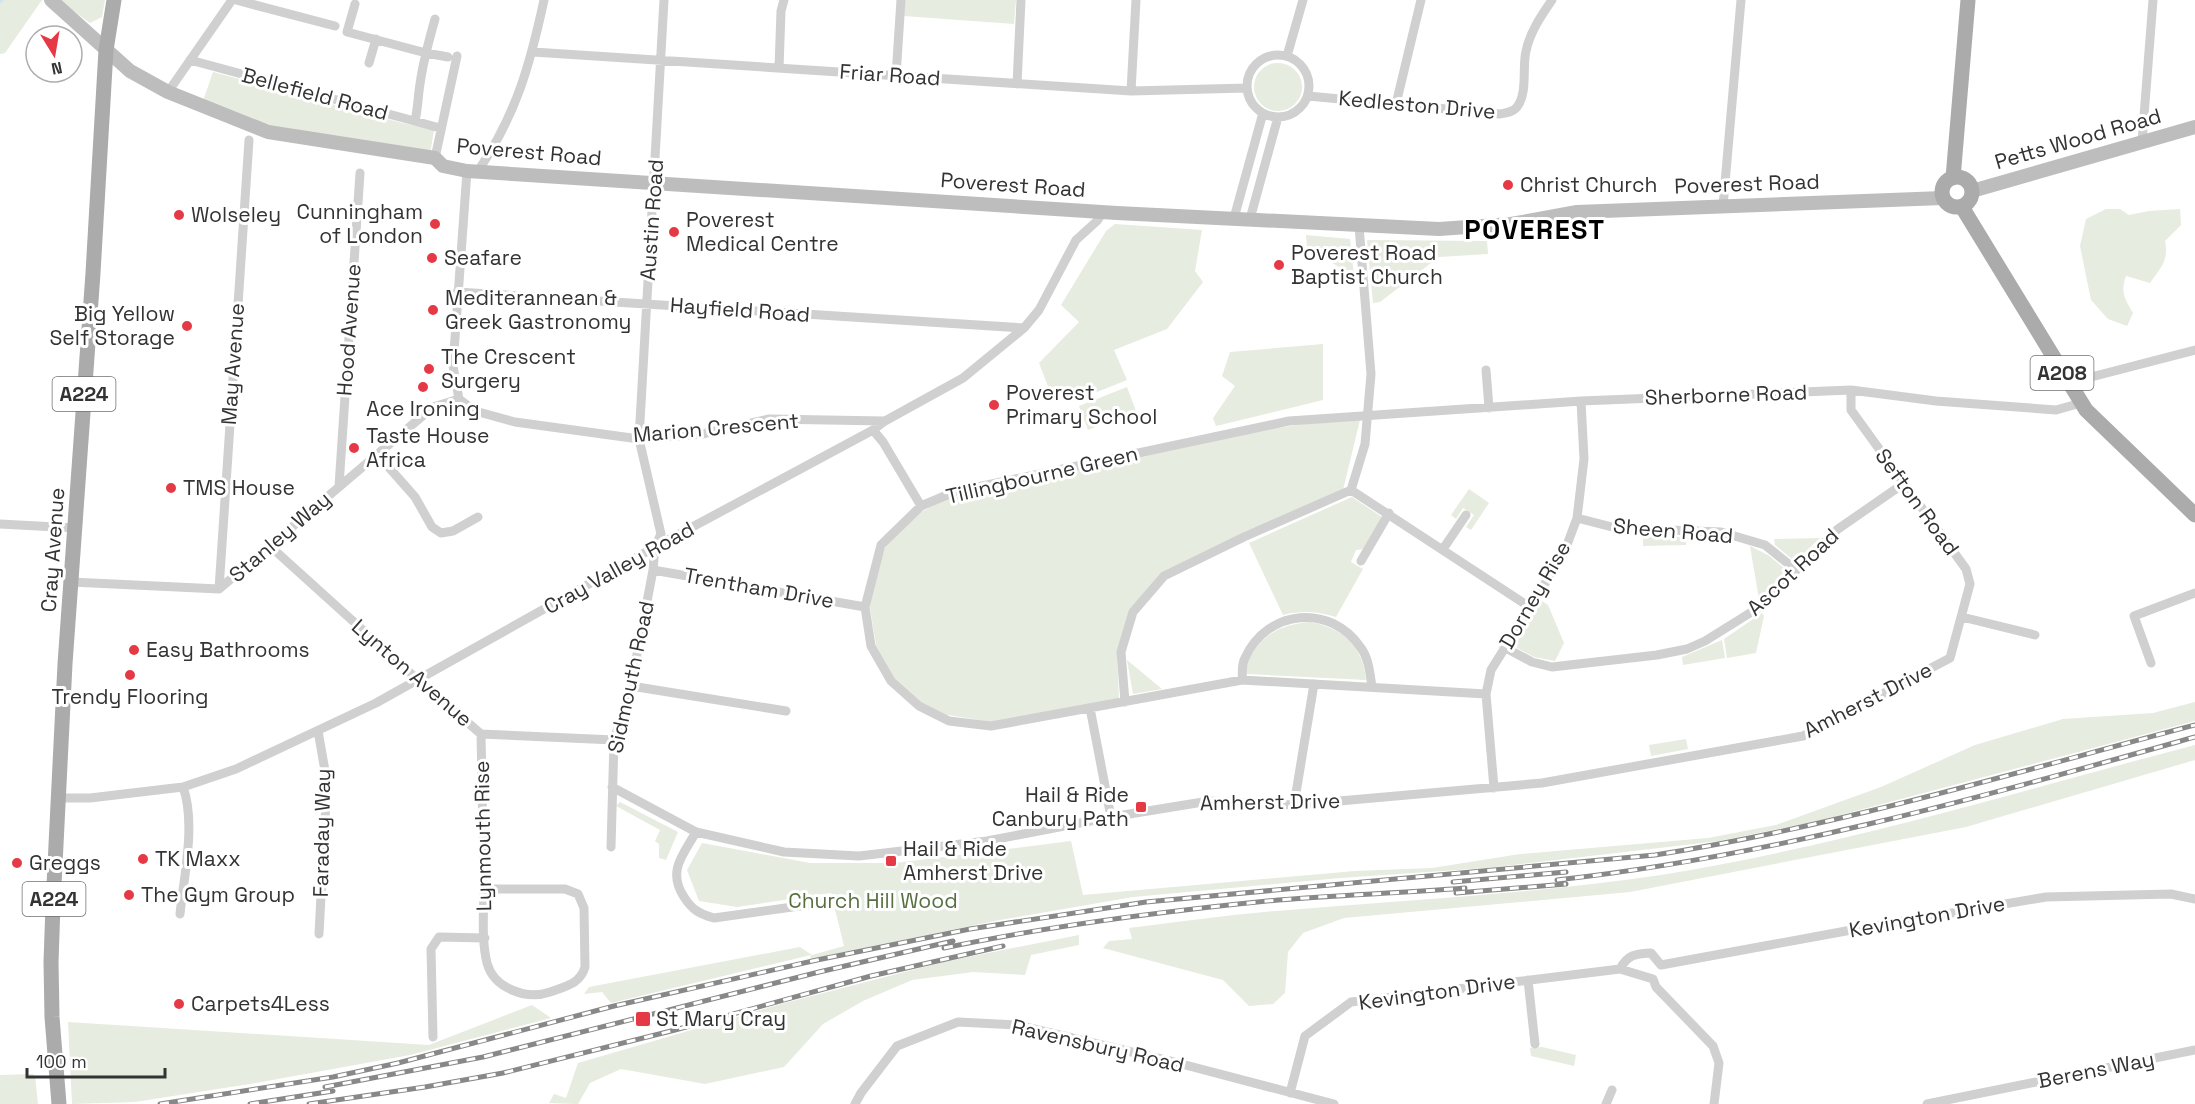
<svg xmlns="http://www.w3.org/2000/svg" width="2195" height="1104" font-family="'Space Grotesk',sans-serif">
  <rect width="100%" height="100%" fill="#fff"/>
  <!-- green -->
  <path fill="#e6ecdf" d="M0,0H42L5,53L0,54Z
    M58,0H105L102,17L90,23Z
    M905,0H1016L1014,24L904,16Z
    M1254 87a24 24 0 1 1 48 0a24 24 0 1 1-48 0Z
    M213,72L402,123L434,130L430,154L259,125L203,101Z
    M2106,209H2120L2129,215L2149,211L2180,209L2181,225L2165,241C2169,261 2161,267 2150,283L2126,276C2120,292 2125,299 2133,313L2127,326L2108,319L2091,300L2080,246L2086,219Z
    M1115,224L1202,230L1195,271L1203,282L1167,329L1114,350L1127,380L1077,400L1071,388L1051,394L1039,363L1079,322L1061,305L1106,231Z
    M1306,235L1350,239L1354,276L1307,248Z
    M1367,240L1487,241L1488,254L1439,257L1380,302L1373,303Z
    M1323,344V400L1216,426L1213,418L1235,386L1222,376L1230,352Z
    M1127,387L1136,411L1088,430L1079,406Z
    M1360,420L1343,490L1159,575L1131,608L1117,651L1119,700L992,722L942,714L918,701L894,678L876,645L869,601L885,548L912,517L948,497L1240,434L1310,423Z
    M1469,489L1489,503L1471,530L1466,527L1474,515L1463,508L1456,519L1451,515Z
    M1352,497L1382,517L1365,549L1356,550L1351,562L1363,569L1336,617C1317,612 1303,610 1283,615L1249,543Z
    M1643,537H1686V545L1643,546Z
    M1820,538L1798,559H1792L1775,545L1774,539Z
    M1750,546L1768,555L1784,568V573L1759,599Z
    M1542,601L1548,605L1564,643L1555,661L1534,657L1517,648L1516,641Z
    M1762,613L1764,616L1756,653L1727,658L1724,639Z
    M1310,622C1343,628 1363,646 1366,680L1247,674C1244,665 1249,660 1253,652C1267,631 1286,624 1310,622Z
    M1722,640L1725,658L1683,665L1682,657Z
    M1127,660L1162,689L1133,694Z
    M2195,702V721L1822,820L1719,841L1487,868L1340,878L1133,897L1000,920L810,959L811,955L611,1003L602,992L584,994L589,987L800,947L812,955L844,946L831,893L737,907L699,901L687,870L702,843L810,863H895L1071,841L1083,895L1355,871L1432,868L1520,854L1708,838L1776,825L1881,787L1975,745L2063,719L2153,713Z
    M1686,739L1688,749L1651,756L1649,745Z
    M2195,745V760L1966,827L1630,892L1344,918L1303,933L1288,952L1285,993L1273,1004L1249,1006L1223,980L1103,948L1109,941L1132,939L1129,928C1178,922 1227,915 1276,911C1404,900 1533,894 1661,875C1842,846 2018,791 2195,745Z
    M620,802L678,832L666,860L659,858V844L655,841L660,830L616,806Z
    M1079,935V945L1031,955L1025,975L973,972L912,980L863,1001L823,1024L784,1067L705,1084L621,1069L590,1083L578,1104L549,1103L554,1094L566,1098L578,1063L781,1004L943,962Z
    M532,1005L551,1018L410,1055L256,1083L135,1102L72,1104L68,1022L429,1045Z
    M1542,1047L1576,1055L1574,1066L1531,1056L1530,1048Z
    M33,1074L35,1076L38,1104H0V1075Z"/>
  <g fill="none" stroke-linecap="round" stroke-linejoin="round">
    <!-- stream -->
    <path stroke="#cfe2ee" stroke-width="3" d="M0,2L2,0"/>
    <!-- street -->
    <path stroke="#d0d0d0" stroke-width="9" d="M236,0L335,26
      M355,4L347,32L426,53L448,57
      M533,52L1131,91L1247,88
      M1247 86a31 31 0 1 1 62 0a31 31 0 1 1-62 0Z
      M1287,56L1303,0
      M190,60L440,128
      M369,63L376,39
      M779,68L781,11L784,0
      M896,76L901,0
      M1017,84L1021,0
      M1131,91L1136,0
      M168,92L232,0
      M1308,96L1500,114C1506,113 1513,112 1517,107C1528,93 1522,67 1526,51C1530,32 1541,16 1552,0
      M1396,104L1421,0
      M415,121C418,108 418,96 420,84C423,62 429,40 435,19
      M2142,142L2153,0
      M435,158L457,56
      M467,171L453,366L459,399L475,411L515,422L639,439L702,434L769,419L885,421
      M478,171C516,115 530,65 544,0
      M1723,206L1741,0
      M1234,218L1263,113
      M1250,219L1278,117
      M457,292L1024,328
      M1486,370L1489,408
      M2068,383L2195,350
      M873,430L883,442L921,506
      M378,455L415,497L432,527L441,533L453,531L478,517
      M339,486L360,173
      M1351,490L1365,444L1371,374L1359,226
      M1577,518L1616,528L1721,532L1765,545L1796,570
      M0,524L75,528
      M271,547L417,679L481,734L614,740
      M1443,549L1466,515
      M1361,561L1389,513
      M653,570L865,607
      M71,582L219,589L433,407L459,399
      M219,589L249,140
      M1962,617L2035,635
      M1504,647L1532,662L1552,667L1657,655L1687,649L1705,641L1758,608L1838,529L1903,484
      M2151,663L2134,616L2195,593
      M1242,680C1243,672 1241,665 1245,658C1267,609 1331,603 1361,648C1369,659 1370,674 1372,687
      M631,686L786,711
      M1486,694L1242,680L991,726L949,721L919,706L891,681L871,646L865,607L881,545L921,506L954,492L1289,421L1581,401L1851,390L1936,401L2056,410L2081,403
      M1125,702L1121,652L1133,612L1164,576L1244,537L1351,490L1531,608
      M1090,708L1111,817
      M318,731L327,782L319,934
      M481,734C482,784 483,835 484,885C484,910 481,939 487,963C494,989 527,1000 550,992C566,986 580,984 585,967L584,908L578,894L565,889H484
      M612,787L696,832L784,852L859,856L987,841L1111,817L1209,801L1294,805L1542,783L1803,736L1950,658L1970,584L1966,569L1851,410V390
      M1494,788L1486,694L1491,670L1564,553L1577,518L1584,459L1581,401
      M59,798H90L183,787L236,769L376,703L655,547L873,430L885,421L963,378L1024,328L1039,310L1076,240L1097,221L1103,212
      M1294,805L1314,684
      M696,832C683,855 667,871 684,897C692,910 700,914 714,918L821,903
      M611,847L614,740L631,686L653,570L655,547L661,534L639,439L664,0
      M180,914C184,876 196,823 183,787
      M1620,969L1653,979L1656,987L1713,1046L1719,1063L1714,1104
      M1528,980L1535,1044
      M433,1037L431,949L439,937L485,938
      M1290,1093L1305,1036L1351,1002L1620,969C1628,954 1636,954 1651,953L1661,965L1857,929L2046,897L2171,894L2195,899
      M855,1104L861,1093L897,1046L958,1022L1017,1025L1174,1062L1334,1104
      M1606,1104L1612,1090
      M1927,1104L2195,1050"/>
    <!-- secondary -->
    <path stroke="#bdbdbd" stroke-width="14" d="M51,0L130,71L168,92L268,132L435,158L443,166L467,171L1117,213L1439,229L1511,224L1577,212L1943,198
      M1972,191L2195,127"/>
    <!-- primary -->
    <path stroke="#ababab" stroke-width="15" d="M1942 192a15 15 0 1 1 30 0a15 15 0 1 1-30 0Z
      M1953,178L1968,0
      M1962,207L2086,410L2195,515
      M59,1104L52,1017L51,962L53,905L65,664L93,273L106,50L114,0"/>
    <defs>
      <path id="rail" d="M1557,880C1775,856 1985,796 2195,737
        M1453,882L1566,872
        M1456,893L1566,884
        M944,948C1054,925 1166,911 1278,900C1340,895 1402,893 1465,888
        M325,1087L483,1057L819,972L953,941
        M160,1104L333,1077L398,1063L614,1006L817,960L970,929L1146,902L1655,855C1839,826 2016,772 2195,725
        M250,1104L333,1091
        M309,1104L425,1087L503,1073L675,1030L871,976L1003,946"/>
    </defs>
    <!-- rail casing -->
    <use href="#rail" stroke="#888" stroke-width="5"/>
    <!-- rail -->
    <use href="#rail" stroke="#fff" stroke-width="3" stroke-dasharray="9" stroke-linecap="butt"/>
  </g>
  <!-- markers -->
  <g fill="#e63946" stroke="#fff" stroke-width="2">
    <circle cx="1508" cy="185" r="6"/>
    <circle cx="179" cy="215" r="6"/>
    <circle cx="435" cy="224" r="6"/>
    <circle cx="674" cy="232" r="6"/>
    <circle cx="432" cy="258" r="6"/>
    <circle cx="1279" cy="265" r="6"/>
    <circle cx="433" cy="310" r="6"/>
    <circle cx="187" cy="326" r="6"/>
    <circle cx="429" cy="369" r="6"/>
    <circle cx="423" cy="387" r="6"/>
    <circle cx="994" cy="405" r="6"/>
    <circle cx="354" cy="448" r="6"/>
    <circle cx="171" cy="488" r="6"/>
    <circle cx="134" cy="650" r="6"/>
    <circle cx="130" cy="675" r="6"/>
    <rect x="1135" y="801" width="12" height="12" rx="3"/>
    <circle cx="143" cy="859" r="6"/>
    <rect x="885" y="855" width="12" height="12" rx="3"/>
    <circle cx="17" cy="863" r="6"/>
    <circle cx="129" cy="895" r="6"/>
    <circle cx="179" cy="1004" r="6"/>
    <rect x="635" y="1011" width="16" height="16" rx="3"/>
  </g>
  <g text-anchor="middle" stroke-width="6" stroke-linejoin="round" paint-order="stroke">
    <!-- shield labels -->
    <g fill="#fff" stroke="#707070" stroke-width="1.5">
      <rect x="2030.5" y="356" width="63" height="34" rx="4.5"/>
      <rect x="52.5" y="377" width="63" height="34" rx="4.5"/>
      <rect x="22.5" y="882" width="63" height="34" rx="4.5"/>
    </g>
    <g font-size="20" font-weight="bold" fill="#333">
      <text x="2062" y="380">A208</text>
      <text x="84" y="401">A224</text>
      <text x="54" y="906">A224</text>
    </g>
    <!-- street labels -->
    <g font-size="21" fill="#333" stroke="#fff">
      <text transform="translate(890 75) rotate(4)" y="7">Friar Road</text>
      <text transform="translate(315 94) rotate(15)" y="7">Bellefield Road</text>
      <text transform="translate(1417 105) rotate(5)" y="7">Kedleston Drive</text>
      <text transform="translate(2078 139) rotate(-16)" y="7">Petts Wood Road</text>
      <text transform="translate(529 152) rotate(5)" y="7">Poverest Road</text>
      <text transform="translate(1747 184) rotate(-2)" y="7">Poverest Road</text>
      <text transform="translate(1013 185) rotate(4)" y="7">Poverest Road</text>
      <text transform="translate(652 220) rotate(-86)" y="7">Austin Road</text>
      <text transform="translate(740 310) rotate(4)" y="7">Hayfield Road</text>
      <text transform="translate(349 330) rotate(-86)" y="7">Hood Avenue</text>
      <text transform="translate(233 364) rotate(-86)" y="7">May Avenue</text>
      <text transform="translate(1726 395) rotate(-2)" y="7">Sherborne Road</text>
      <text transform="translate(716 428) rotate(-5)" y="7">Marion Crescent</text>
      <text transform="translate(1042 475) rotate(-13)" y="7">Tillingbourne Green</text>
      <text transform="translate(1917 502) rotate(54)" y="7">Sefton Road</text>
      <text transform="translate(1673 531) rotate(5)" y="7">Sheen Road</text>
      <text transform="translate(280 537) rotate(-41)" y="7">Stanley Way</text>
      <text transform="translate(53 550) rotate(-86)" y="7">Cray Avenue</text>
      <text transform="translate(619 568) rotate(-29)" y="7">Cray Valley Road</text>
      <text transform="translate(1793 572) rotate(-43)" y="7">Ascot Road</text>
      <text transform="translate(759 588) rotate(10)" y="7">Trentham Drive</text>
      <text transform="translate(1535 595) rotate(-60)" y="7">Dorney Rise</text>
      <text transform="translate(412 673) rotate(41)" y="7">Lynton Avenue</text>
      <text transform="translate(631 677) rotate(-78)" y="7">Sidmouth Road</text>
      <text transform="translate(1868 700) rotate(-27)" y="7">Amherst Drive</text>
      <text transform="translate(1270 802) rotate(-1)" y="7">Amherst Drive</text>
      <text transform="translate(322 833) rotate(-89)" y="7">Faraday Way</text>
      <text transform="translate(483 836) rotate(-91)" y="7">Lynmouth Rise</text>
      <text transform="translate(1927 917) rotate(-10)" y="7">Kevington Drive</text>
      <text transform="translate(1437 992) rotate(-8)" y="7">Kevington Drive</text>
      <text transform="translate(1098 1046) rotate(13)" y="7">Ravensbury Road</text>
      <text transform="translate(2096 1070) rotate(-11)" y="7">Berens Way</text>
    </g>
    <!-- poi labels -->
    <g font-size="21" fill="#333" stroke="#fff" text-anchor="start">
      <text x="1520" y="192">Christ Church</text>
      <text x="423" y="219" text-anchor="end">Cunningham<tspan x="423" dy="24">of London</tspan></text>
      <text x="191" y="222">Wolseley</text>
      <text x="686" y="227">Poverest<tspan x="686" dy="24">Medical Centre</tspan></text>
      <text x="1291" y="260">Poverest Road<tspan x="1291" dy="24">Baptist Church</tspan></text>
      <text x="444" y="265">Seafare</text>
      <text x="445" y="305">Mediterannean &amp;<tspan x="445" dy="24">Greek Gastronomy</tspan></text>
      <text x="175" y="321" text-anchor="end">Big Yellow<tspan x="175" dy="24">Self Storage</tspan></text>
      <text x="441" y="364">The Crescent<tspan x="441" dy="24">Surgery</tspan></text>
      <text x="1006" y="400">Poverest<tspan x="1006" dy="24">Primary School</tspan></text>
      <text x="423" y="416" text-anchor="middle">Ace Ironing</text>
      <text x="366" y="443">Taste House<tspan x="366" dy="24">Africa</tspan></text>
      <text x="183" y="495">TMS House</text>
      <text x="146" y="657">Easy Bathrooms</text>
      <text x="130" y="704" text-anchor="middle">Trendy Flooring</text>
      <text x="1129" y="802" text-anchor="end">Hail &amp; Ride<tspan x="1129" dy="24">Canbury Path</tspan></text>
      <text x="903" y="856">Hail &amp; Ride<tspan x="903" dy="24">Amherst Drive</tspan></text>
      <text x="155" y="866">TK Maxx</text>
      <text x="29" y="870">Greggs</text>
      <text x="141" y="902">The Gym Group</text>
      <text x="191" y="1011">Carpets4Less</text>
      <text x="656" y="1026">St Mary Cray</text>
    </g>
    <!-- park labels -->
    <g font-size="21" fill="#56703f" stroke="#fff">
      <text x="873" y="908">Church Hill Wood</text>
    </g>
    <!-- district labels -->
    <g font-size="27" font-weight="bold" letter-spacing="1.5" fill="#000" stroke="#fff">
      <text x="1535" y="239">POVEREST</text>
    </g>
  </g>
  <!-- north arrow -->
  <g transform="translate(54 54) rotate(169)"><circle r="28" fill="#ffffff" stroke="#adadad" stroke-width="1.5"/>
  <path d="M0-4.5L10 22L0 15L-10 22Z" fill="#e63946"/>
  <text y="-9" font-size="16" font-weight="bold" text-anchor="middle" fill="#333333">N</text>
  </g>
  <!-- scale -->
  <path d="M27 1068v9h138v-9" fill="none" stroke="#333333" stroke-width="3"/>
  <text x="36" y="1068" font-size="18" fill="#333333" stroke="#ffffff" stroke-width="4.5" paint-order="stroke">100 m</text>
</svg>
